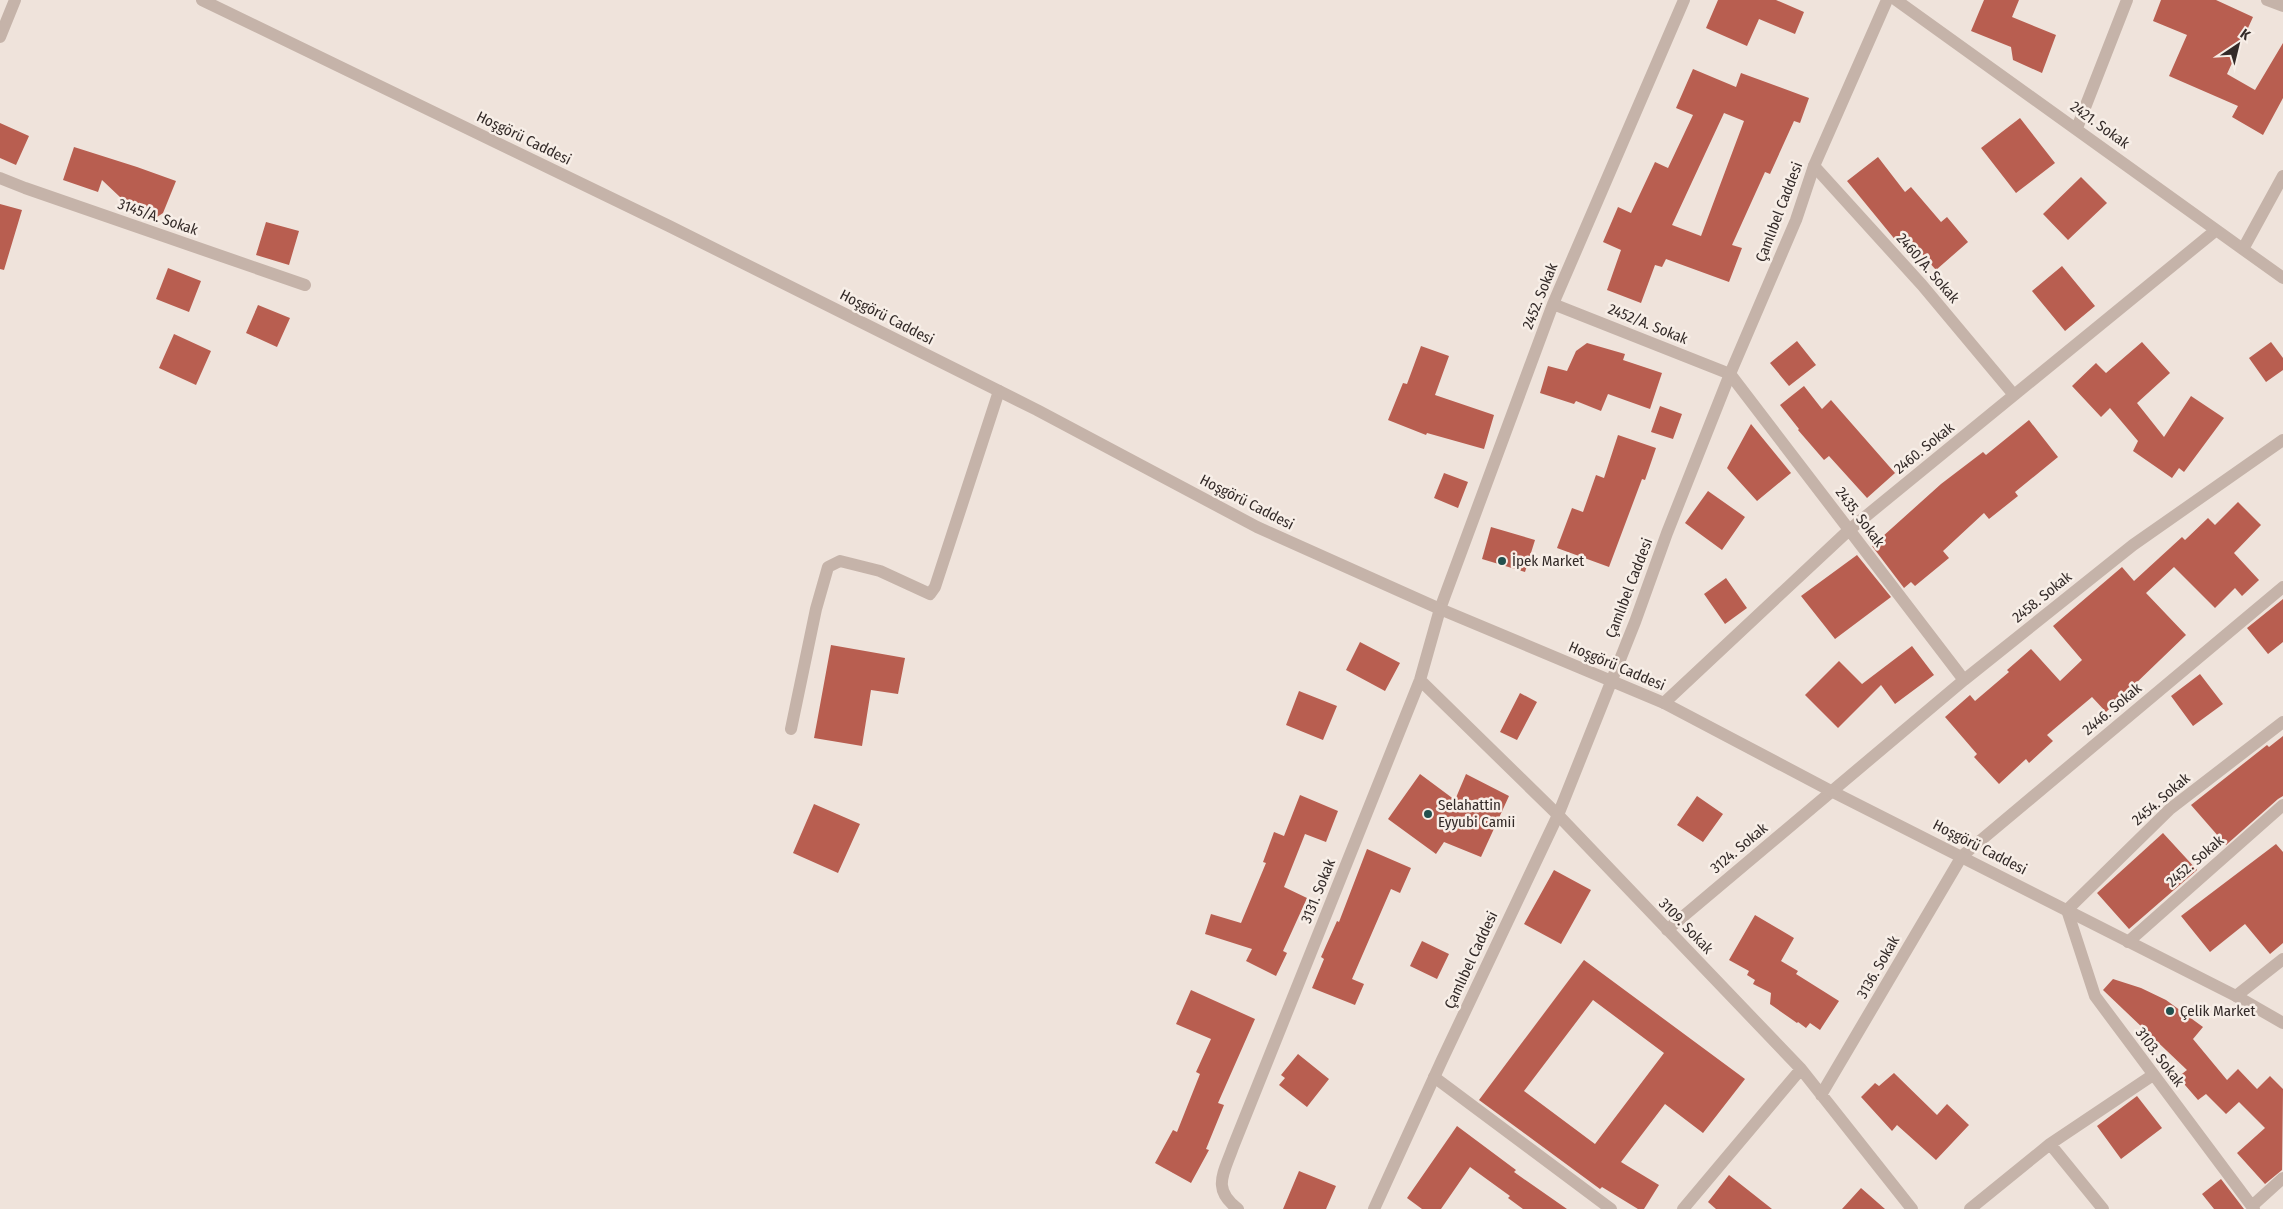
<svg xmlns="http://www.w3.org/2000/svg" width="2283" height="1209" font-family="'Fira Sans Condensed',sans-serif">
  <rect width="100%" height="100%" fill="#efe3db"/>
  <!-- building -->
  <path fill="#b85e50" fill-rule="evenodd" d="M1718,0H1776L1804,12L1795,34L1759,19L1747,46L1706,28Z
    M1984,0H2019L2012,17L2056,35L2042,73L2013,60L2011,47L1971,31Z
    M2161,0H2216L2253,17L2227,74L2255,90L2283,43V98L2263,135L2232,117L2238,106L2169,76L2187,35L2153,21Z
    M1693,69L1736,87L1741,73L1809,98L1800,123L1794,121L1770,174L1765,172L1732,245L1742,248L1729,282L1666,259L1662,267L1655,265L1641,303L1607,290L1621,250L1603,242L1618,207L1631,213L1655,162L1668,168L1693,115L1676,108ZM1724,113L1744,121L1701,236L1672,225Z
    M2020,118L2055,163L2016,193L1981,148Z
    M0,123L29,136L16,165L0,158Z
    M74,147L137,167L176,181L163,213L154,219L139,215L102,180L98,192L63,180Z
    M1878,157L1905,192L1911,187L1941,222L1947,217L1968,242L1936,270L1905,235L1897,242L1847,181Z
    M2081,177L2107,203L2068,240L2043,214Z
    M0,204L22,210L4,270L0,269Z
    M266,222L299,231L289,265L256,255Z
    M2062,266L2095,306L2065,331L2032,291Z
    M168,268L201,281L189,312L156,299Z
    M258,305L290,318L277,347L246,333Z
    M174,334L211,351L196,385L159,368Z
    M1797,341L1816,365L1789,386L1770,363Z
    M2142,342L2170,373L2137,403L2164,437L2191,396L2224,418L2184,472L2179,468L2172,478L2133,451L2138,441L2110,408L2101,417L2072,386L2096,363L2106,373Z
    M2271,342L2283,358V370L2266,382L2249,358Z
    M1587,343L1625,354L1623,360L1662,373L1650,409L1608,394L1601,411L1576,401L1574,404L1540,393L1548,366L1567,371L1576,351Z
    M1421,346L1449,356L1435,395L1494,415L1484,449L1427,433L1426,435L1388,420L1403,383L1407,384Z
    M1804,386L1822,409L1831,400L1895,473L1867,498L1829,456L1824,460L1798,430L1799,429L1780,405Z
    M1660,406L1682,414L1673,439L1651,432Z
    M2029,420L2058,457L2015,492L2018,496L1989,519L1984,513L1943,551L1949,558L1915,586L1911,582L1904,588L1872,546L1941,484L1983,452L1986,455Z
    M1751,424L1791,473L1757,501L1727,468Z
    M1618,435L1656,448L1645,480L1642,479L1609,567L1557,548L1572,508L1583,512L1596,475L1604,478Z
    M1444,473L1468,482L1458,508L1434,498Z
    M1708,491L1745,517L1722,550L1685,523Z
    M2238,502L2261,525L2234,553L2259,580L2242,596L2235,588L2215,608L2174,567L2146,593L2186,635L2106,712L2092,697L2047,735L2053,741L2029,763L2026,759L1999,784L1974,757L1977,754L1945,717L1970,695L1975,701L2009,672L2007,670L2031,649L2060,681L2082,660L2053,626L2122,567L2134,581L2182,537L2185,540L2208,518L2215,525Z
    M1491,527L1535,540L1525,572L1482,559Z
    M1857,555L1891,597L1835,639L1801,596Z
    M1726,578L1747,608L1725,624L1704,594Z
    M2283,599V642L2268,654L2247,628Z
    M1360,642L1400,663L1385,691L1346,670Z
    M831,645L905,658L898,694L871,690L862,746L814,738Z
    M1912,646L1934,675L1895,704L1881,685L1838,728L1805,695L1839,661L1862,684Z
    M2200,674L2223,704L2193,726L2171,696Z
    M1299,691L1337,706L1323,740L1286,725Z
    M1520,693L1537,702L1517,740L1500,732Z
    M2283,736V796L2278,799L2226,845L2191,805L2267,745L2269,747Z
    M1420,774L1455,800L1466,774L1509,796L1481,857L1444,842L1436,854L1388,819Z
    M1300,795L1338,811L1326,842L1305,834L1284,887L1307,898L1283,951L1287,953L1276,976L1246,961L1252,949L1205,934L1211,914L1241,923L1266,863L1263,862L1274,832L1284,836Z
    M1697,796L1723,814L1703,842L1677,825Z
    M814,804L860,824L838,873L793,853Z
    M2163,833L2197,870L2129,929L2097,893Z
    M2276,844L2283,852V943L2270,954L2245,924L2210,952L2181,916Z
    M1367,849L1411,868L1400,893L1391,889L1352,979L1364,984L1355,1005L1312,988L1324,959L1321,957L1337,921L1339,922Z
    M1554,870L1591,890L1561,944L1524,924Z
    M1755,915L1794,938L1781,961L1798,971L1796,974L1839,1001L1820,1030L1810,1023L1806,1028L1798,1022L1797,1023L1770,1004L1771,993L1753,984L1755,980L1747,975L1749,971L1729,960Z
    M1422,941L1449,954L1437,979L1410,966Z
    M1584,960L1745,1079L1703,1133L1665,1104L1621,1162L1659,1185L1644,1209H1638L1602,1187L1600,1189L1479,1100ZM1593,1000L1664,1053L1595,1144L1524,1091Z
    M2113,979L2141,988L2166,1000L2203,1027L2193,1039L2227,1080L2238,1069L2257,1089L2270,1076L2283,1089L2282,1170L2265,1184L2237,1153L2265,1128L2239,1102L2226,1114L2206,1094L2198,1100L2178,1077L2187,1070L2103,990Z
    M1191,990L1255,1019L1218,1103L1224,1105L1206,1149L1209,1150L1191,1183L1155,1163L1173,1130L1177,1132L1200,1074L1196,1072L1211,1039L1176,1024Z
    M1298,1054L1329,1079L1307,1107L1279,1085L1285,1078L1281,1075Z
    M1894,1073L1937,1115L1947,1104L1969,1125L1936,1160L1897,1125L1892,1131L1861,1097L1875,1083L1879,1086Z
    M2137,1096L2162,1128L2121,1159L2097,1126Z
    M1457,1126L1516,1170L1514,1172L1567,1209H1523L1508,1198L1510,1196L1470,1167L1441,1209H1422L1407,1198Z
    M1299,1171L1336,1186L1326,1209H1283Z
    M1729,1175L1772,1209H1716L1708,1202Z
    M2221,1179L2244,1209H2214L2202,1194Z
    M1861,1188L1885,1209H1842Z"/>
  <g fill="none" stroke-linecap="round" stroke-linejoin="round">
    <!-- minor -->
    <path stroke="#c5b3a9" stroke-width="12" d="M1896,0C2026,92 2155,185 2283,278
      M2267,0L2283,6
      M0,37L15,0
      M2077,128L2127,0
      M1814,166L1922,285L2014,395
      M0,178L25,188L305,285
      M2243,249L2283,176
      M1553,304L1730,374L1964,680
      M1420,680L1558,815L1801,1069L1912,1209
      M1664,703L1849,530L2215,231
      M791,729L816,609L828,567L840,561L880,571L930,594L935,587L999,391
      M1667,930L1964,680L2133,545L2283,440
      M2128,942L2283,805
      M2236,996L2283,959
      M1434,1077L1611,1209
      M1821,1095L1962,856L2283,587
      M2050,1144L2103,1209
      M2252,1206L2283,1178
      M1238,1209C1211,1189 1224,1173 1233,1147L1420,680L1440,609L1553,304L1684,0
      M1683,1209L1801,1069
      M1970,1209L2050,1144L2153,1075
      M2254,1209L2095,996L2067,910L2170,809L2283,722"/>
    <!-- tertiary -->
    <path stroke="#c5b3a9" stroke-width="12" d="M202,0L669,226L1037,410L1257,527L1440,609L1664,703L1831,791L2236,996L2283,1023
      M1374,1209L1442,1060L1558,815L1635,622L1667,533L1730,374L1796,220L1814,166L1887,0"/>
  </g>
  <!-- markers -->
  <g fill="#22504e" stroke="#f7eee7" stroke-width="2">
    <circle cx="1502" cy="561" r="5"/>
    <circle cx="1428" cy="814" r="5"/>
    <circle cx="2170" cy="1011" r="5"/>
  </g>
  <g text-anchor="middle" stroke-width="5" stroke-linejoin="round" paint-order="stroke">
    <!-- street labels -->
    <g font-size="15" fill="#332a28" stroke="#f7eee7">
      <text transform="translate(2100 125) rotate(36)" y="5">2421. Sokak</text>
      <text transform="translate(524 138) rotate(26)" y="5">Hoşgörü Caddesi</text>
      <text transform="translate(1779 212) rotate(-69)" y="5">Çamlıbel Caddesi</text>
      <text transform="translate(158 217) rotate(19)" y="5">3145/A. Sokak</text>
      <text transform="translate(1928 268) rotate(49)" y="5">2460/A. Sokak</text>
      <text transform="translate(1540 296) rotate(-68)" y="5">2452. Sokak</text>
      <text transform="translate(887 317) rotate(27)" y="5">Hoşgörü Caddesi</text>
      <text transform="translate(1648 324) rotate(22)" y="5">2452/A. Sokak</text>
      <text transform="translate(1924 448) rotate(-39)" y="5">2460. Sokak</text>
      <text transform="translate(1247 502) rotate(27)" y="5">Hoşgörü Caddesi</text>
      <text transform="translate(1860 517) rotate(53)" y="5">2435. Sokak</text>
      <text transform="translate(1629 588) rotate(-69)" y="5">Çamlıbel Caddesi</text>
      <text transform="translate(2042 597) rotate(-39)" y="5">2458. Sokak</text>
      <text transform="translate(1617 666) rotate(23)" y="5">Hoşgörü Caddesi</text>
      <text transform="translate(2112 709) rotate(-40)" y="5">2446. Sokak</text>
      <text transform="translate(2161 799) rotate(-41)" y="5">2454. Sokak</text>
      <text transform="translate(1980 847) rotate(27)" y="5">Hoşgörü Caddesi</text>
      <text transform="translate(1739 848) rotate(-40)" y="5">3124. Sokak</text>
      <text transform="translate(2195 861) rotate(-41)" y="5">2452. Sokak</text>
      <text transform="translate(1318 891) rotate(-68)" y="5">3131. Sokak</text>
      <text transform="translate(1686 926) rotate(46)" y="5">3109. Sokak</text>
      <text transform="translate(1471 960) rotate(-65)" y="5">Çamlıbel Caddesi</text>
      <text transform="translate(1878 967) rotate(-60)" y="5">3136. Sokak</text>
      <text transform="translate(2160 1057) rotate(53)" y="5">3103. Sokak</text>
    </g>
    <!-- poi labels -->
    <g font-size="15" fill="#332a28" stroke="#f7eee7" text-anchor="start">
      <text x="1512" y="566">İpek Market</text>
      <text x="1438" y="810">Selahattin<tspan x="1438" dy="17">Eyyubi Camii</tspan></text>
      <text x="2180" y="1016">Çelik Market</text>
    </g>
  </g>
  <!-- north arrow -->
  <g transform="translate(2238 45) rotate(35)" stroke="#f7eee7" stroke-width="4" paint-order="stroke">
  <path d="M0-4L9 19L0 12L-9 19Z" fill="#332a28"/>
  <text y="-8" font-size="14" font-weight="bold" text-anchor="middle" fill="#332a28">K</text>
  </g>
</svg>
